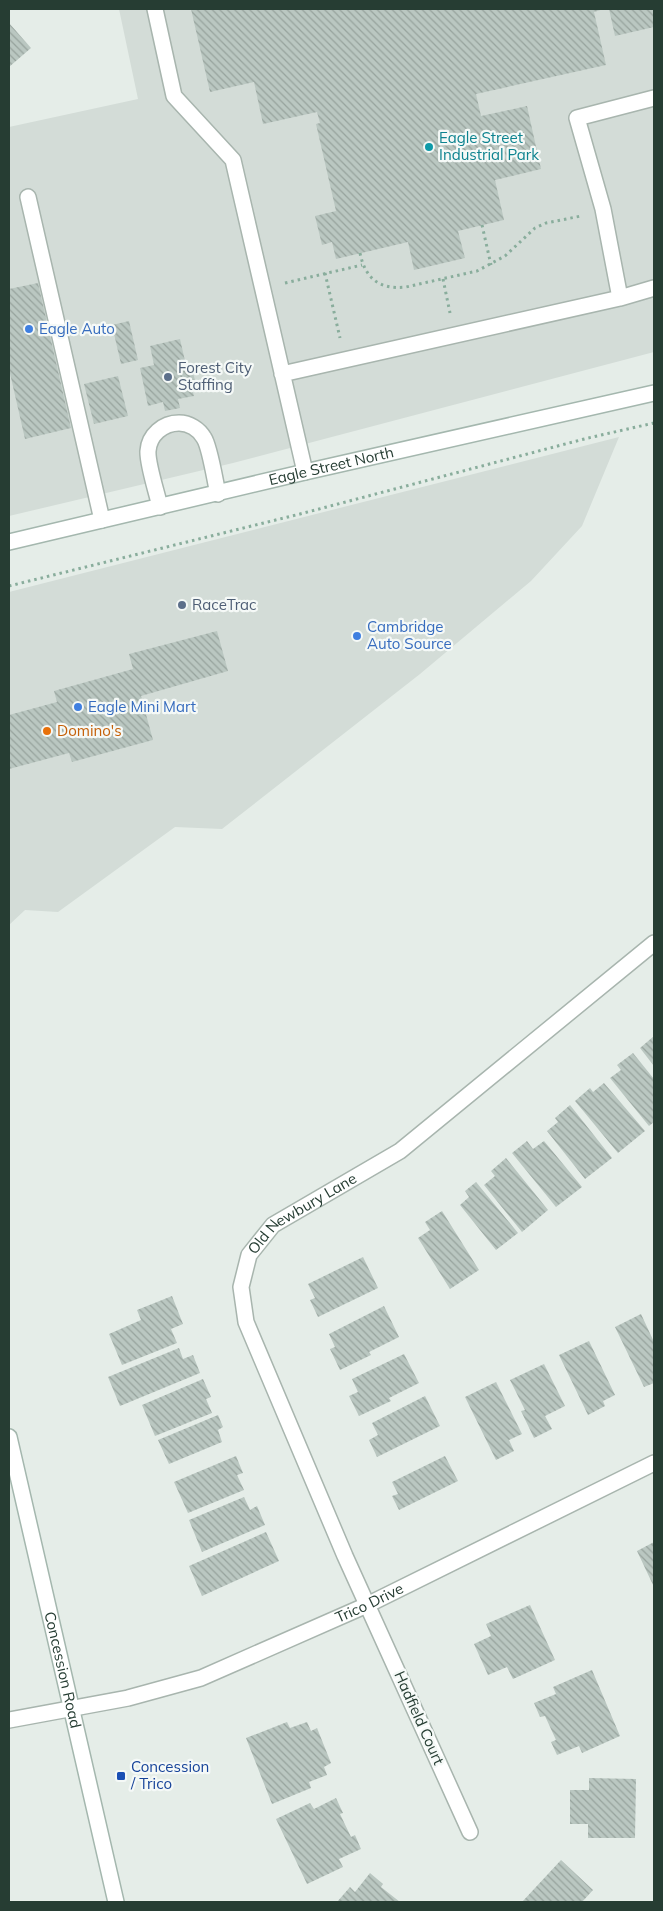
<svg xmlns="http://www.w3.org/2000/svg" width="663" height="1911" font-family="Mulish,sans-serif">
  <defs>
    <pattern id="building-back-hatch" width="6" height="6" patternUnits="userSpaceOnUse" patternTransform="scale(1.25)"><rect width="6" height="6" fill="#bac7c1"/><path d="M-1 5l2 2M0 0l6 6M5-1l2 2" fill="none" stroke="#97a39d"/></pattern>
  </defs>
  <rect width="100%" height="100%" fill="#e5ede8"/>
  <!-- built -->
  <path fill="#d3dcd7" d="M119,9H654V352L233,463L9,516V127L138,99Z
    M619,437L582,526L531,581L420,674L222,829L175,827L58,912L25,910L9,925V592Z"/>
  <!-- building -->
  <path fill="url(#building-back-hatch)" d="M191,9H604L594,12L606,65L476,94L481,116L527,106L541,169L495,180L504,220L458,231L465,258L414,270L408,242L336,259L332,242L322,245L315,216L336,211L316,124L320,123L317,112L263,124L254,82L210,92Z
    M609,9H654V27L615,36Z
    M9,23L31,48L9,67Z
    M38,283L71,428L25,439L9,369V289Z
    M129,321L138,360L121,364L112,325Z
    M180,339L188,374L193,373L195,380L190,381L194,396L178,399L180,408L165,411L163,402L148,406L140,368L154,365L150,346Z
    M118,376L128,416L94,424L84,384Z
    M217,631L228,671L141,696L153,740L72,762L69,753L9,769V715L57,702L54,691L133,669L129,654Z
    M654,1036V1066L640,1048Z
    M633,1053L654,1079V1122L649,1126L610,1078L621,1070L617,1065Z
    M604,1083L645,1131L618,1153L575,1101L590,1088L593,1092Z
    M570,1105L612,1158L585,1179L547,1131L558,1122L555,1118Z
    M527,1141L533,1149L544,1141L582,1187L556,1207L512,1153Z
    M506,1158L548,1210L522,1232L484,1185L495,1176L491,1171Z
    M476,1182L518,1233L496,1250L460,1205L469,1197L465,1191Z
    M442,1211L479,1270L450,1289L418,1238L430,1230L425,1222Z
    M363,1257L378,1288L318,1317L310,1300L315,1298L308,1284Z
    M172,1296L183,1324L171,1329L177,1343L122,1365L109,1334L141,1320L137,1310Z
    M384,1306L399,1337L369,1352L371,1355L340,1370L330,1349L335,1347L329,1334Z
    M641,1314L654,1342V1383L644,1387L615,1327Z
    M589,1341L615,1395L603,1401L605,1406L588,1415L559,1355Z
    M179,1348L183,1359L193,1355L200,1373L120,1406L108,1377Z
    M404,1354L419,1383L389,1398L391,1401L359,1416L349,1396L358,1392L352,1379Z
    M544,1364L565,1406L545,1416L552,1429L534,1438L521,1411L525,1410L510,1380Z
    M203,1379L211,1397L206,1399L212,1413L155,1436L142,1405Z
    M496,1382L522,1434L509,1440L514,1451L496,1460L465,1397Z
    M425,1396L440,1426L377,1457L369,1440L378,1435L372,1423Z
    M218,1415L223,1427L218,1430L222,1442L169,1464L158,1440Z
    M236,1456L243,1473L237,1475L244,1490L188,1513L174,1482Z
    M445,1456L458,1481L399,1510L392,1496L398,1494L392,1482Z
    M244,1497L250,1510L257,1506L265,1525L202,1552L189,1520Z
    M266,1532L279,1561L202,1596L189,1566Z
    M654,1542V1587L637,1551Z
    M530,1605L555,1660L513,1679L507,1667L488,1675L474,1644L491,1636L486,1624Z
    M592,1670L620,1736L582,1753L579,1746L557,1755L551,1742L556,1740L545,1716L540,1717L534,1703L556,1694L553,1687Z
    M287,1722L290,1728L307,1722L311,1731L317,1728L331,1763L324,1767L327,1775L309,1782L311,1788L272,1804L246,1738Z
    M589,1778L636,1779L635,1838H588V1824H570V1790H589Z
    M336,1798L343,1813L340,1814L351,1837L355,1835L361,1849L339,1859L343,1867L307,1884L276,1819L310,1803L314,1809Z
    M561,1860L593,1890L582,1902H522Z
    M370,1873L383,1884L381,1887L400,1902H337L350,1887L355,1892Z"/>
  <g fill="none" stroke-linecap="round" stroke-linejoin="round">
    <defs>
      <path id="lane" d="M155,9L174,96L233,160L305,472
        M28,197L102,520
        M620,298L654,288
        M282,374L620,298L603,209L577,118L654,98
        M160,507C157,493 147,463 148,451C149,435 163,423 179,423C189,423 199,429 204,438C210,447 215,481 218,494"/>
      <g id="street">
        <path id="s1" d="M9,1720L128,1698L201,1678L367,1605L654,1463"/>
        <path id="s2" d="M470,1832L345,1556L246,1322L241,1287L249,1255L273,1225L400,1151L654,943"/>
      </g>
      <g id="secondary">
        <path id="s3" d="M9,542L305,472L654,393"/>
        <path id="s4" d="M9,1437L116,1902"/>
      </g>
    </defs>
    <!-- lane casing -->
    <use href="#lane" stroke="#a8b5ae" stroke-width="18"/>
    <!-- street casing -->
    <use href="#street" stroke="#a8b5ae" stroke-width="18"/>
    <!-- secondary casing -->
    <use href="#secondary" stroke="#a4b7ae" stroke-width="18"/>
    <!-- path -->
    <path stroke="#89ad9c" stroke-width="3" stroke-dasharray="2.5 4" stroke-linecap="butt" d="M482,225L491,265
      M360,253C365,278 379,290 406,287L477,271L505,256L535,228L546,223L581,216
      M325,273L340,338
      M443,279L450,313
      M285,283L362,265
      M9,586L300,514L588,438L654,423"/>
    <!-- lane -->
    <use href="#lane" stroke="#fff" stroke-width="15"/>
    <!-- street -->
    <use href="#street" stroke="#fff" stroke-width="15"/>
    <!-- secondary -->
    <use href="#secondary" stroke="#fff" stroke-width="15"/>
  </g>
  <!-- markers -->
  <circle fill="#0f9aa8" stroke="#f5f9f7" stroke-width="2" cx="429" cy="147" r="5"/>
  <g fill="#3f7fe0" stroke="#f5f9f7" stroke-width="2">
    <circle cx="29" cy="329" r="5"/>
    <circle cx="357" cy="636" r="5"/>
    <circle cx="78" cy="707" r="5"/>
  </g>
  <g fill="#5c6f8a" stroke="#f5f9f7" stroke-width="2">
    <circle cx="168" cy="377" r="5"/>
    <circle cx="182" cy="605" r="5"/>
  </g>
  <circle fill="#e8710a" stroke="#f5f9f7" stroke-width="2" cx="47" cy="731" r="5"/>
  <rect fill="#1a4fb4" stroke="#f5f9f7" stroke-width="2" x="116" y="1771" width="10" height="10" rx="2.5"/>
  <g text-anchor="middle" stroke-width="4.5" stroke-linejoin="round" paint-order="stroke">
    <!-- culture labels -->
    <g font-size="15" fill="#0d838f" stroke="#f5f9f7" text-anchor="start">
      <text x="439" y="143">Eagle Street<tspan x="439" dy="17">Industrial Park</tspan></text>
    </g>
    <!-- shop labels -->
    <g font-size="15" fill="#366cbe" stroke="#f5f9f7" text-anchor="start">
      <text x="39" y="334">Eagle Auto</text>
      <text x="367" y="632">Cambridge<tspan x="367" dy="17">Auto Source</tspan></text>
      <text x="88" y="712">Eagle Mini Mart</text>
    </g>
    <!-- service labels -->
    <g font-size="15" fill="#4e5e75" stroke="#f5f9f7" text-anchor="start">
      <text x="178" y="373">Forest City<tspan x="178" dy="17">Staffing</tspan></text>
      <text x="192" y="610">RaceTrac</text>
    </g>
    <!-- street labels -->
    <g font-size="15" fill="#263d33" stroke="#f5f9f7">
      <text dy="5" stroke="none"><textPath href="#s3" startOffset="331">Eagle Street North</textPath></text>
      <text dy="5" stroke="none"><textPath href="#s2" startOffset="694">Old Newbury Lane</textPath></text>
      <text dy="5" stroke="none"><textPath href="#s1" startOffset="381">Trico Drive</textPath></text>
      <text dy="5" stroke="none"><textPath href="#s4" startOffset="239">Concession Road</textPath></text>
      <text transform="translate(419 1718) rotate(66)" y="5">Hadfield Court</text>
    </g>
    <!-- food labels -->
    <g font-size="15" fill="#c56008" stroke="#f5f9f7" text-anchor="start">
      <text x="57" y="736">Domino's</text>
    </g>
    <!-- transit labels -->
    <g font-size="15" fill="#164399" stroke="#f5f9f7" text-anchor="start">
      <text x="131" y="1772">Concession<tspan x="131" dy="17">/ Trico</tspan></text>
    </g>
  </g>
  <!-- border -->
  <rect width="663" height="1911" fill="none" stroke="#263d33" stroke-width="20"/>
</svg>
